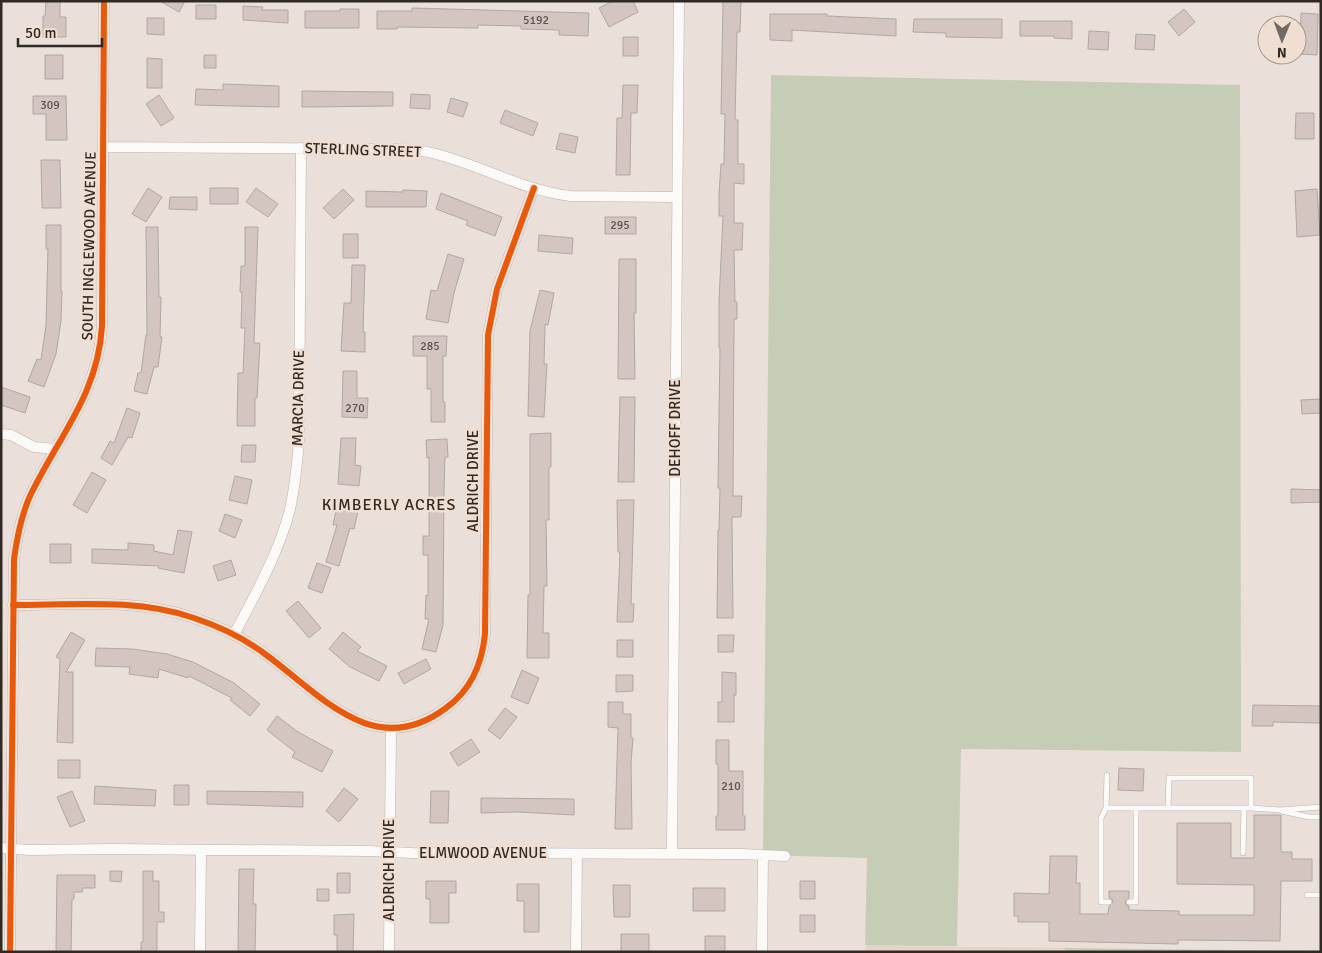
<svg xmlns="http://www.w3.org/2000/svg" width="1322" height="953" font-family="Signika,sans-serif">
  <rect width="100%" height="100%" fill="#eadfd9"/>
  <!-- built -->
  <path fill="#e7d4c9" d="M866,945L1065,948V952H865Z"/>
  <!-- green -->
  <path fill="#c6cdb6" d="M771,75L1240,85L1241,752L961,749L957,946L865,945L867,858L763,855Z
    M1065,948L1321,951V952H1065Z"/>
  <!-- building -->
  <path fill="#d4c5c1" stroke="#b0a7a4" d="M46,1H60V17H66V37H43V16H45Z
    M160,1H185L179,12Z
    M613,1H633L638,12L609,27L599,8Z
    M723,1H741L740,32H737L735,120H738V164H744V184L734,183V223H743L742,250H734L735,302H737V319H734L733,496H742L741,517H732L733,618H717L718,530H719L720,488H718L720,348H719V302L723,216H719V194L721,164H724L725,114H721Z
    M196,5H216V19H196Z
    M243,6L263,7L262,10H288V23L243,20Z
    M412,8L589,13L588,36L559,35V30L521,29V26L478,25V28L397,27V29H377V11H412Z
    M340,9H359V28H305V11H340Z
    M1184,9L1195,22L1179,36L1168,22Z
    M1301,13L1318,14L1317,55L1300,54Z
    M770,14H827V16L896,19V36L792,30V41L770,40Z
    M147,18H164V35L147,34Z
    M914,19H1002V38L946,37V33L913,32Z
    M1020,21H1072V39L1054,38V36H1020Z
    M1089,31L1109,32L1108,50L1088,49Z
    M1136,34L1155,35L1154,50L1135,49Z
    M623,37H638V56H623Z
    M45,55H63V79H45Z
    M204,55H216V68H204Z
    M147,58L162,59V88H147Z
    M223,84L279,86V107L195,105L196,89L223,90Z
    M623,85H638L637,113H631L630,175H616L617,118H622Z
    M302,91L393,92V106L302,107Z
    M411,94L430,95V109L410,108Z
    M159,95L174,118L161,126L146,104Z
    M33,96H66L67,140H46V114H33Z
    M451,98L468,103L463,117L447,112Z
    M505,110L538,123L533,136L500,123Z
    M1296,113H1314V139H1295Z
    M560,133L578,137L575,153L556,149Z
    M41,160H60L61,208H42Z
    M148,188L162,197L146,222L132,214Z
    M210,188H238V204H210Z
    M256,188L278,204L268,217L246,202Z
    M343,189L354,200L334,219L323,208Z
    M1317,189L1320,235L1297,237L1295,191Z
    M403,190L427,191L426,207H366V191L403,192Z
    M441,193L502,217L495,236L466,225L468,221L436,209Z
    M170,197H197V210L169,209Z
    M605,217H636V234H605Z
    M46,225H61V291H62L61,321L56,354L44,387L28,381L37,359L41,360L46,325L48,249H46Z
    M146,227H158L159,297H161L160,337H162L158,367H154L147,394L134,391L138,373H141L146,335H147Z
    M245,227H258L254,343H260L257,398H255V426H237L238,373H243L245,328H241L242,292H240L241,266H245Z
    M343,234H358V258H343Z
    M539,235L573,238L572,254L538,251Z
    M448,254L464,259L454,293L448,323L426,319L431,290L437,291Z
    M619,259H636V313H634L635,379H618Z
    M352,265H365L363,332H365V352L341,351L344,303H351Z
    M540,290L554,293L548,325L545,324L544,364H547L544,417L528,416L530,331Z
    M413,336H447L446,356H443V402H445V422H431V389H427V356H413Z
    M343,371H357V398H368L367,418L342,417Z
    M1,387L30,397L25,413L1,405Z
    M620,397H635L634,482H618Z
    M1321,399V413L1302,414L1301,400Z
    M127,408L140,413L132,438L128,437L112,465L101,458L110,441L114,443Z
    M551,433V467H549V520H546L547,586H544L543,633H549V658H527L528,595H530V434Z
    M341,438H356L355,465L361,466L359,486L338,484Z
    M447,439L448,457H445L444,489L443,625L436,652L422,649L429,619H425L426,595L428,596V555H423V536H429V457L427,458L426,440Z
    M242,445H256L255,462H241Z
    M92,472L106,480L87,513L73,505Z
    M235,476L252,480L247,504L229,500Z
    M1291,489L1321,490V502L1291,503Z
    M617,500H634L631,604H634L633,622H617L620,552H618Z
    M337,506L358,511L354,529L350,528L339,566L326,562L337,525H333Z
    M225,514L242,520L235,538L219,531Z
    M178,530L192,532L184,573L158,568L159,566L92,563V549L128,550V543L154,545V551L173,555Z
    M50,544H71V563H50Z
    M231,560L236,575L218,581L213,566Z
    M317,563L331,568L322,593L308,588Z
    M298,601L321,628L309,638L286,611Z
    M71,632L85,640L66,672H73V743L57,742L60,659L56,657Z
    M343,632L361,647L357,651L387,666L379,681L350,667L329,649Z
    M718,635H734L733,652H718Z
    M617,640H633V657H617Z
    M96,648L132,649L167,654L193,662L234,683L260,704L250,716L230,700L232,698L189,676L188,678L159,669L158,678L129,674L130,667L95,666Z
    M426,659L431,669L404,684L398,673Z
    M522,670L539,678L528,704L511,697Z
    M722,672L736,673V695H734V722H718V702H722Z
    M616,675H633V691L616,692Z
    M608,702H623V714H631V738H633L631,762L632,829H615L618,728L608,727Z
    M1253,705L1321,706V723L1273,722V726H1252Z
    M505,708L517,717L500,739L488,730Z
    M277,716L298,732L333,751L322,772L292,757L295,752L267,730Z
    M471,739L480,752L458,766L450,753Z
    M716,740H729V771H743V816H745V830H716V816H718V764H716Z
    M58,760H80V778H58Z
    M1119,768L1144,769L1143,791L1118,790Z
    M174,785H189V805H174Z
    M95,786L156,790L155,806L94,804Z
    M344,788L358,799L339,822L326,811Z
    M72,791L85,821L70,827L57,797Z
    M207,791L303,792V807L207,804Z
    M431,791H449L448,823H430Z
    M481,798L574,799V815L518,812L481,813Z
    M1254,815H1281V852H1292V859H1312V881H1281L1280,941L1178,940V944L1049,941V922H1018V916H1014V893L1049,894L1050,856H1077L1076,883H1080V914H1108L1109,906L1113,902L1112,899L1109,898V891H1129V898L1125,902L1126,905L1129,906V910L1179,911V915H1254V885L1177,884V823H1231V858H1254Z
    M239,869H254L253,904H256L255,952H238Z
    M110,871H122L121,882L110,881Z
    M143,871H153V881H159V912H164V922H157V952H141V942H143Z
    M337,873H350V893H337Z
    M57,875H95V888H83L82,892H74V899H72L71,952H56Z
    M426,881H456V893H449V923H430V899H426Z
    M800,881H815V899H800Z
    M517,884H539V932H524V901H517Z
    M613,885H630V917H614Z
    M693,888H725V911H693Z
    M317,889H329V901H317Z
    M354,914L353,952H337V935H334V915Z
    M800,915H815V932H800Z
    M621,934H649V952H621Z
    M705,936H725V952H705Z"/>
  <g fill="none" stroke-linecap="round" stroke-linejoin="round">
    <defs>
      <path id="service" d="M1106,808L1107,775
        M1168,808L1169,778H1251V808
        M1282,811L1309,817H1321
        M1243,853L1244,808
        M1307,895H1321
        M1109,902H1101V818L1106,808H1251L1280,810L1321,807
        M1129,902H1136V808"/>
      <path id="minor" d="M103,147L397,149C409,150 420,150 432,153C479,164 521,190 570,196L677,197
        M1,434L11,435L34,447L56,449
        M13,605C73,605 137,598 194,618C218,626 244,638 265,654C320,694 374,762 446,708C471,690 482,665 485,634L488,335L497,289L534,188
        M234,635C254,596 277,557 289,513C295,490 297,465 299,441L301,148
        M1,848L30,850L111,849L368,851L413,853L740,854L785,856
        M672,854L679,1
        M10,952L14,559C17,537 21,516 30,496C58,437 98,395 102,326L104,1
        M200,952L201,851
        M389,952L391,729
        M576,952L577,854
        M762,952L763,855"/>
    </defs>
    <!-- service casing -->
    <use href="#service" stroke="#bbb3ae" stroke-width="6"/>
    <!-- minor casing -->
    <use href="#minor" stroke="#bbb3ae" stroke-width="11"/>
    <!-- service -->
    <use href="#service" stroke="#fcfaf9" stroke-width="5"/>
    <!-- minor -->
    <use href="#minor" stroke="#fcfaf9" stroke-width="10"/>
    <defs>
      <path id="cycleway" d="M13,605C73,605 137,598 194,618C218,626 244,638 265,654C320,694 374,762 446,708C471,690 482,665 485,634L488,335L497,289L534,188
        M10,952L14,559C17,537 21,516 30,496C58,437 98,395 102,326L104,1"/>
    </defs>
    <!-- cycleway casing -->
    <use href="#cycleway" stroke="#f1ded2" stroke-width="9"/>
    <!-- cycleway -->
    <use href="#cycleway" stroke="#e8590c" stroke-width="6"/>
  </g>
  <g text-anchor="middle" stroke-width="5" stroke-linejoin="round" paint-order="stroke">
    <!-- number labels -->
    <g font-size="12" fill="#5b524d">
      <text x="536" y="24">5192</text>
      <text x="50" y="109">309</text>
      <text x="620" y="229">295</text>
      <text x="430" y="350">285</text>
      <text x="355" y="412">270</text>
      <text x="731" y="790">210</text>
    </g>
    <!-- street labels -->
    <g font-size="15" fill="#302924" stroke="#f1ded2">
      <text transform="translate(363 150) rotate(2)" y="5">STERLING STREET</text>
      <text transform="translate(89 246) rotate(-89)" y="5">SOUTH INGLEWOOD AVENUE</text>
      <text transform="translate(298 398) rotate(-89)" y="5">MARCIA DRIVE</text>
      <text transform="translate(675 428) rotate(-90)" y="5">DEHOFF DRIVE</text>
      <text transform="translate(473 481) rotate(-90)" y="5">ALDRICH DRIVE</text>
      <text x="483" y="858">ELMWOOD AVENUE</text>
      <text transform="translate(389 870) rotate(-90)" y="5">ALDRICH DRIVE</text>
    </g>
    <!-- neighbourhood labels -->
    <g font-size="16" letter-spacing="1" fill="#302924" stroke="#f1ded2">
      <text x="389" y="510">KIMBERLY ACRES</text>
    </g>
  </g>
  <!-- border -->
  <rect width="1322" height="953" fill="none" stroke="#302924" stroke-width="5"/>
  <!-- north arrow -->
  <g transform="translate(1282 40) rotate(181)"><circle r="24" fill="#f1ded2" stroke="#a4968c"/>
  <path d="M0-4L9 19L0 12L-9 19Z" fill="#716963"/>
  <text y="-8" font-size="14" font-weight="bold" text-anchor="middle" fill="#302924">N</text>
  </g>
  <!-- scale -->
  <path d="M18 38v8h84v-8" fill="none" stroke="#302924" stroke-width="2.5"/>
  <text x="25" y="38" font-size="15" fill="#302924" stroke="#f1ded2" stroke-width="4" paint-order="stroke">50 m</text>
</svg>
